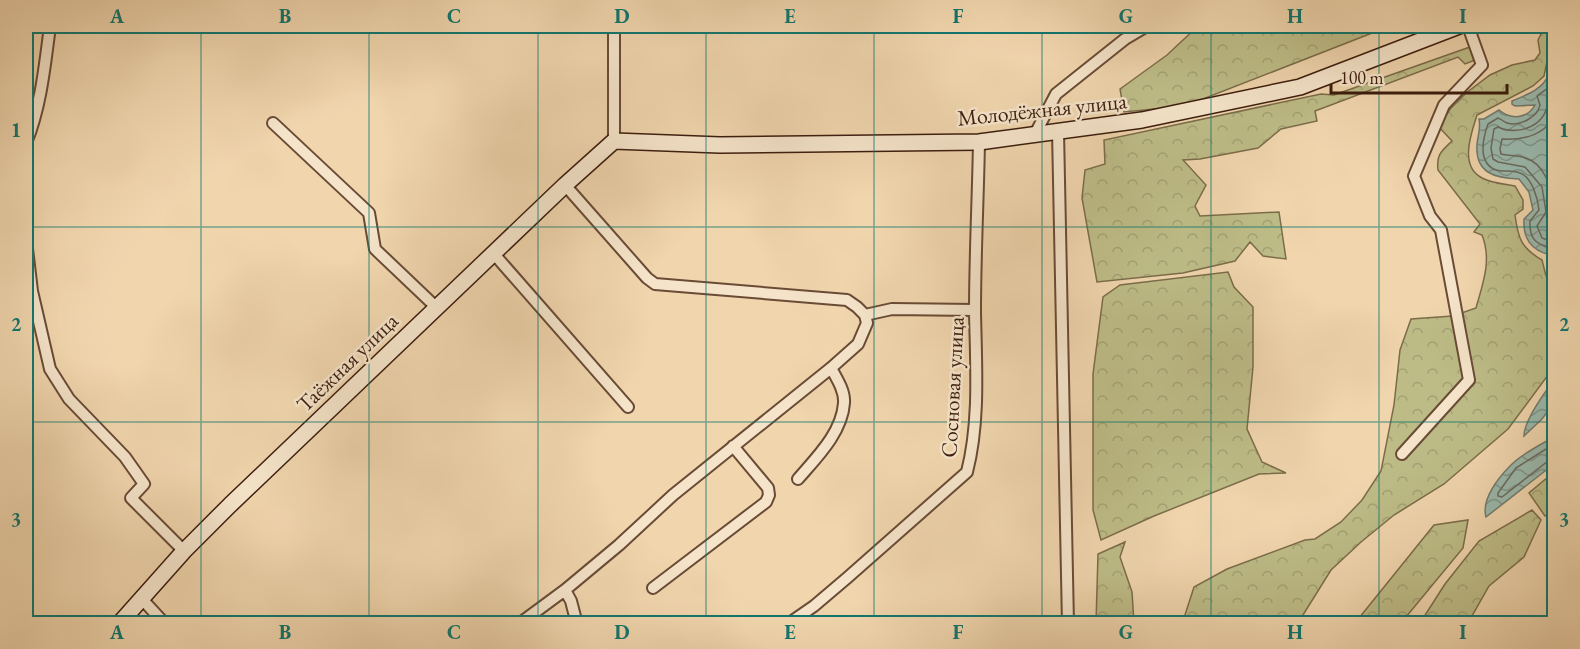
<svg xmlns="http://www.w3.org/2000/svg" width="1580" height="649" font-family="'EB Garamond',serif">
  <defs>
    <pattern id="forest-crowns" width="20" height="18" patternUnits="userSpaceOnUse" patternTransform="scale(1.5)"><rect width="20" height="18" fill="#bdbc87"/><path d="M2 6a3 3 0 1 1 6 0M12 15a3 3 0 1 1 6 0" fill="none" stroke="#a3a173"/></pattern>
    <pattern id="water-waves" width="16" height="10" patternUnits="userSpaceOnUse" patternTransform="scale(1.5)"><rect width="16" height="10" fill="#9ab8ac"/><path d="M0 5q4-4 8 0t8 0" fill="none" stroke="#7f958a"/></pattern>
  </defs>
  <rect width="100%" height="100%" fill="#f0d5ad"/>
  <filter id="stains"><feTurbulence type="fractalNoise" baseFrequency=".00333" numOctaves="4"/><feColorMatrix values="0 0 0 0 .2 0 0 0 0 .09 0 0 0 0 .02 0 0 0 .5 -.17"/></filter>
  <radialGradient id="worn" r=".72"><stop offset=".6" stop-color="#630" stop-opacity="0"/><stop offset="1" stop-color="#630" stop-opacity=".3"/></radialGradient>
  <!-- forest -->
  <path fill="url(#forest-crowns)" stroke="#7c6c4a" stroke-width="1.5" d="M1198,26H1390L1185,106L1124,112L1120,89L1167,55Z
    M1545,26H1554V51L1547,61L1544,76L1533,86L1477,115C1471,134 1459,166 1482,178C1492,183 1504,184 1515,186L1523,200V209L1515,215C1518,238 1521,248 1542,260L1546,276L1554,285V367L1508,429L1444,484L1394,515L1361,542L1331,570L1298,623L1184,624L1185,615L1194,587L1227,569L1305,540L1315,539L1341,522L1362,500L1381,471L1394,405L1400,350L1411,319L1453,316L1476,308C1483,283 1492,260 1482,235L1474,232L1480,224L1438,170C1436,154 1442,151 1452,141L1438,126L1451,108L1466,93L1490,75L1512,65L1535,60L1540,53L1538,40Z
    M1470,47L1478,59L1465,64L1458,57L1315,111L1317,121L1281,129L1258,148L1200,159L1183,160L1206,185L1195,206L1200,216L1279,212L1286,259L1263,256L1250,242L1235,261L1183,273L1097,282L1082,198L1085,170L1105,164L1104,140L1321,94L1334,95Z
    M1228,272L1234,287L1253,307V367L1247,429L1262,462L1286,473L1259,474L1154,516L1101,540L1093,510V374L1103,297L1120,285Z
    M1554,472V515L1545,516L1529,493Z
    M1532,510L1541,520L1524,557L1489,586L1468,623H1420L1445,584L1479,541Z
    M1468,520L1463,548L1401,623H1355L1434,525Z
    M1125,542L1120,557L1132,592L1134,623H1096L1098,554Z"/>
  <!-- water -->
  <path fill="url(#water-waves)" stroke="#747a6d" stroke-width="1.5" d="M1554,56V270L1550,255C1531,250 1523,239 1524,219L1533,210L1529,192L1519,179C1494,178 1475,173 1477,144C1478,135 1481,128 1479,119H1484L1499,110C1511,120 1527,119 1535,105L1515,106L1512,104V101C1524,96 1544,89 1548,75C1550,68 1550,63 1554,56Z
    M1554,380V403L1542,419L1524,436C1524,421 1545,392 1554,380Z
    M1554,437V464L1486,517C1481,499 1499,477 1511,465C1523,453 1540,445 1554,437Z"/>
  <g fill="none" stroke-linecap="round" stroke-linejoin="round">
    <!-- shore -->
    <path stroke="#6b6a5d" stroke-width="1.5" d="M1554,74C1553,86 1545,90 1537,96L1540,105C1538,117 1519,127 1507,123C1504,122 1501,119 1498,118L1488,124C1483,138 1477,163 1496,170C1504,172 1513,170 1520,173C1532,177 1538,199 1539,210L1530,221C1529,244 1540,243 1554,251
      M1554,92L1547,99C1550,124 1519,137 1498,127L1494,129L1491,148L1493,159L1498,162L1525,167L1542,187L1546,212L1537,226L1542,238L1554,242
      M1554,116C1544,136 1522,140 1502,139L1500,149L1501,154C1509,156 1518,155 1526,158C1544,164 1550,185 1554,202
      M1554,444L1516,468L1498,493V496L1502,497L1548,461L1554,460"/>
    <defs>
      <path id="minor" d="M614,26V141
        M273,123L369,213L375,249L437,308
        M1058,131L1068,624
        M1035,134L1056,94L1125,39L1147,26
        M26,143C41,107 45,64 50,26
        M26,240L32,291L50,369L69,399L125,457L144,484L131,498L184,551
        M494,254L628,407
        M865,315L892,309L975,310
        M1402,454L1469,380L1441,230L1430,216L1414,176L1444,105L1482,65L1468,26
        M798,479C816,458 842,433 844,403C845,391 837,379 831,368
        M653,588L766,502L769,495L768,488L733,446
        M565,590L571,601L577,624
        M142,599L165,624
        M519,624L565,590L619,545L673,495L831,368L858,344L867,323L865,315L857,307L847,300L655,284L647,278L565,185
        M788,624L814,606L847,578L967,472C980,421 976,365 975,312C975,255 978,199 979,142"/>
      <path id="secondary" d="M119,624L184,551L230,505L565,185L614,141L720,145L979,142L1142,120L1300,87L1459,26"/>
    </defs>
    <!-- minor casing -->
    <use href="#minor" stroke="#694b36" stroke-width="14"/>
    <!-- secondary casing -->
    <use href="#secondary" stroke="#3c1d0e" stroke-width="18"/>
    <!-- minor -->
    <use href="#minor" stroke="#f5e4ca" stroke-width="10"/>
    <!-- secondary -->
    <use href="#secondary" stroke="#f5e4ca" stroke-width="15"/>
  </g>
  <!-- grid -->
  <path fill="none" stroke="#0f766e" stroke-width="1.5" stroke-opacity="0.55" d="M201,26V624M369,26V624M538,26V624M706,26V624M874,26V624M1042,26V624M1211,26V624M1379,26V624M26,227H1554M26,422H1554"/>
  <g text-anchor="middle" stroke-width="5" stroke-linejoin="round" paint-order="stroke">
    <!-- street labels -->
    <g font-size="22" fill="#3c1d0e" stroke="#f5e4ca">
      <text transform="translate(1042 109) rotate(-6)" y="8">Молодёжная улица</text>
      <text transform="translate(347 362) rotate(-44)" y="8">Таёжная улица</text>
      <text transform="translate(952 387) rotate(-87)" y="8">Сосновая улица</text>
    </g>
  </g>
  <!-- margin -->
  <rect width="1580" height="649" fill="none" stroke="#f0d5ad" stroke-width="66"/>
  <!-- scale -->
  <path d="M1331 84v9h176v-9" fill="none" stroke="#3c1d0e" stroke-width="3"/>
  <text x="1340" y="84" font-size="18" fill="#3c1d0e" stroke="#f5e4ca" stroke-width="4.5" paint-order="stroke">100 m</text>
  <rect x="33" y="33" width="1514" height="583" fill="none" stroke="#0f766e" stroke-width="2"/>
  <g font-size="20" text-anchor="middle" font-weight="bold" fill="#0f766e">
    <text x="117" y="23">A</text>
    <text x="285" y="23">B</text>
    <text x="454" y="23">C</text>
    <text x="622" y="23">D</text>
    <text x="790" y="23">E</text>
    <text x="958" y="23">F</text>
    <text x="1126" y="23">G</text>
    <text x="1295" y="23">H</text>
    <text x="1463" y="23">I</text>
    <text x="16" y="137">1</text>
    <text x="1564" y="137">1</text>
    <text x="16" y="331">2</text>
    <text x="1564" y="331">2</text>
    <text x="16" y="526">3</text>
    <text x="1564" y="526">3</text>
    <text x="117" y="639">A</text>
    <text x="285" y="639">B</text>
    <text x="454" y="639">C</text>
    <text x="622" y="639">D</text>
    <text x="790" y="639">E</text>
    <text x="958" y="639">F</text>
    <text x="1126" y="639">G</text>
    <text x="1295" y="639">H</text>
    <text x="1463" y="639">I</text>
  </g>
  <rect width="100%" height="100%" filter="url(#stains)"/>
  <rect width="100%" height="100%" fill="url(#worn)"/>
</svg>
